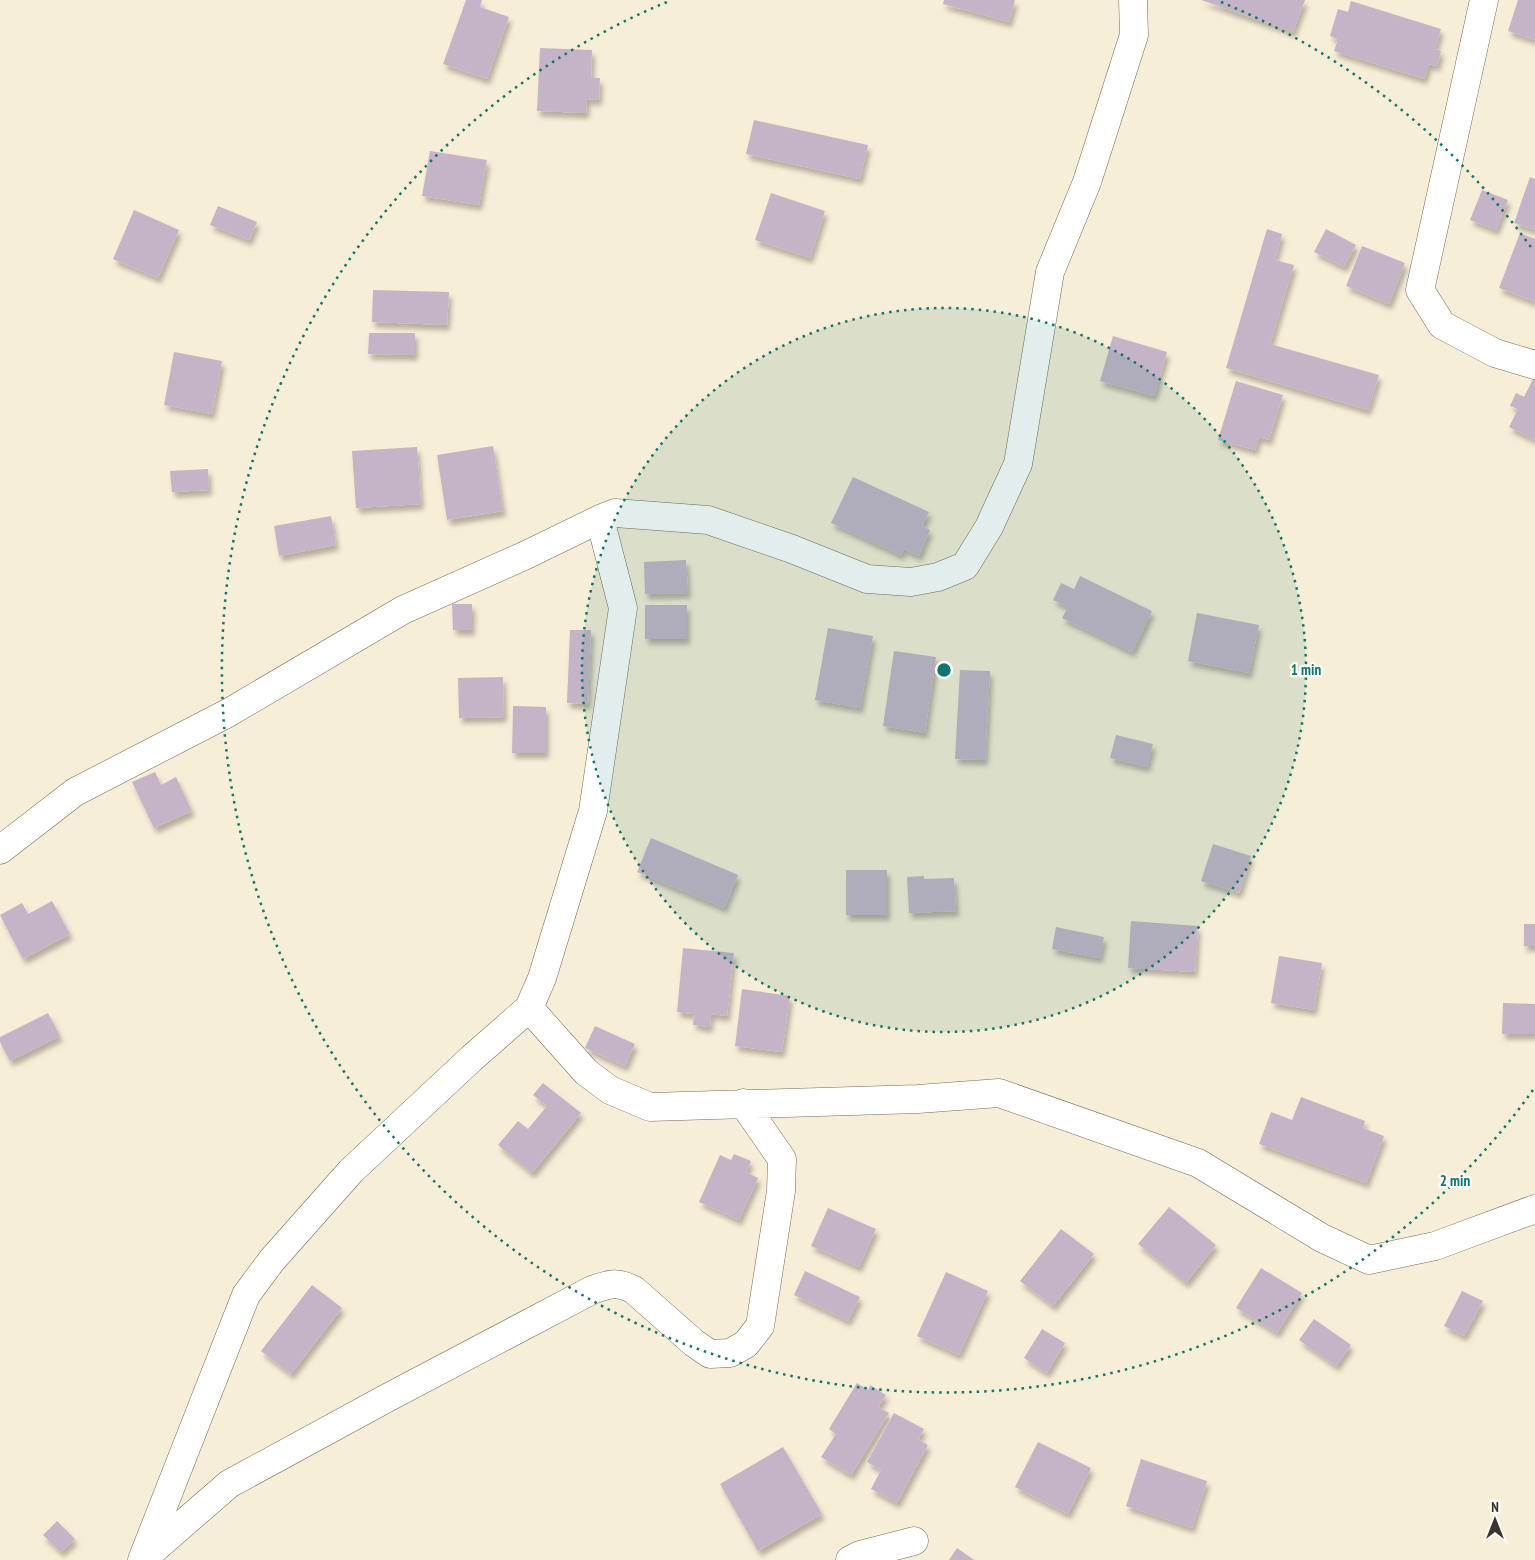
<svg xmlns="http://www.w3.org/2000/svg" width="1535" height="1560" font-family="'PT Sans Narrow',sans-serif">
  <defs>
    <filter id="shadow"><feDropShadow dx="3" dy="5.5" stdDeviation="2.5" flood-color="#0004"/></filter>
  </defs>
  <rect width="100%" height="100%" fill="#f7eed7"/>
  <!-- building -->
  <path fill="#c5b4c8" filter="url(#shadow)" d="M466,0H482L480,7L509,17L487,79L443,64Z
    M944,0H1015L1009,22L943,4Z
    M1201,0H1305L1293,32Z
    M1518,0H1535V40L1508,31Z
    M1351,1L1441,29L1435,49L1441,51L1437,66L1429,64L1424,79L1334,51L1338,39L1330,36L1338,9L1348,12Z
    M540,48L592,50L591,78H600L599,100L587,99L586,113L537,111Z
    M754,120L868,145L860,179L746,154Z
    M430,151L487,160L479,205L422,196Z
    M1530,177L1535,179V230L1514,223Z
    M1482,190L1508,200L1496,230L1470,220Z
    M771,193L825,211L810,258L755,240Z
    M218,206L257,222L249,240L210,225Z
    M134,210L179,230L158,278L113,259Z
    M1267,229L1282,234L1275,260L1294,265L1270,344L1379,375L1368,410L1226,368Z
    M1326,229L1356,245L1344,267L1314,252Z
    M1520,233L1535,239V302L1499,288Z
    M1362,246L1405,263L1389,304L1346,286Z
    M373,290L449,292L447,325L372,322Z
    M369,333H415V355L368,354Z
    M1113,336L1167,352L1154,396L1100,381Z
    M174,352L222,361L212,414L164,405Z
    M1535,375V440L1509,427L1518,409L1510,406L1516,393L1524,397Z
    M1236,381L1283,395L1269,440L1259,437L1255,450L1218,440Z
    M493,446L503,511L447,520L437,455Z
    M417,447L421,504L356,508L352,451Z
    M208,469L209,490L172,492L170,471Z
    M853,477L929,512L922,526L930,530L919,556L904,549L901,555L831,523Z
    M331,516L336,545L279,556L274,526Z
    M686,560L688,593L645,594L644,562Z
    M1080,576L1152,611L1132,652L1062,618L1068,607L1053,600L1061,583L1074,589Z
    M452,604H472V630H453Z
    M645,605H687V639H645Z
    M1197,613L1259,625L1249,673L1188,661Z
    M828,628L873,636L860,708L815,700Z
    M570,630H591L588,704L567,703Z
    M894,651L936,657L925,733L883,726Z
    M960,670L990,671L985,760L955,759Z
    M503,677L504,717L459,718L458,678Z
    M513,706L546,707V753H512Z
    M1116,735L1153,744L1147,767L1110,758Z
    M155,772L161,785L176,777L192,811L154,828L132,782Z
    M651,838L738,875L724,908L637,872Z
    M1213,844L1251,856L1239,893L1201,881Z
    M846,870H887V915H846Z
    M924,876V879L954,878L956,911L909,913L907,877Z
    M52,901L70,934L23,959L0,915L22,903L28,914Z
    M1131,921L1198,926L1195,972L1128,968Z
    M1524,924H1535V946H1524Z
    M1056,927L1104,937L1100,958L1052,949Z
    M683,948L734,953L727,1016L711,1014L710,1027L693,1025L694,1014L677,1012Z
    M1279,956L1322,963L1314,1010L1271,1003Z
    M742,989L790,996L782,1052L735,1046Z
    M1503,1003L1535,1004V1034H1502Z
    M48,1013L60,1036L10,1061L0,1042V1037Z
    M595,1026L635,1044L625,1066L585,1048Z
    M543,1083L581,1113L532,1173L498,1145L518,1121L528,1129L547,1106L533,1095Z
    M1301,1097L1365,1121L1363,1128L1384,1136L1366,1183L1259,1144L1271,1112L1292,1120Z
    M734,1154L751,1161L746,1172L758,1178L739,1220L699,1202L720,1155L731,1160Z
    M1169,1207L1216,1245L1186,1283L1138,1244Z
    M828,1208L876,1229L859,1267L811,1246Z
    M1061,1229L1094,1254L1053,1306L1020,1281Z
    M1261,1268L1302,1293L1277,1333L1236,1308Z
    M805,1271L860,1297L848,1321L794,1295Z
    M946,1272L988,1291L959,1355L917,1336Z
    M312,1285L342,1308L291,1374L261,1351Z
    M1462,1291L1483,1301L1464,1336L1444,1326Z
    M1314,1319L1351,1345L1336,1366L1299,1340Z
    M1042,1329L1065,1343L1047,1373L1024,1358Z
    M857,1383L868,1390L870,1385L886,1395L878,1407L889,1413L851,1475L821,1457L836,1434L829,1429Z
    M894,1413L924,1429L918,1439L928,1445L897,1503L871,1489L881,1470L867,1462Z
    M1038,1442L1091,1468L1068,1514L1015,1487Z
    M783,1447L822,1514L758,1551L720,1484Z
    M1141,1459L1207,1481L1192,1528L1126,1506Z
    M57,1521L75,1539L61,1552L43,1535Z
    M957,1548L974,1560H949Z"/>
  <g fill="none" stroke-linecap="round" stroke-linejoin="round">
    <defs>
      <path id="minor" d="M1484,0L1420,290L1442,325L1495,353L1535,365
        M600,519L615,513L708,520L792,549L867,579L911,582L938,577L965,566L989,527L1018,464L1050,272L1087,182L1134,35L1133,0
        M0,850L75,792L228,713L403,610L526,555L600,519L623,608L593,811L542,978L529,1008L472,1058L351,1171L272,1260L246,1295L142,1560
        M529,1008L586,1072L610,1090L650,1107L918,1099L999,1093L1198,1163L1322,1238L1369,1260L1435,1246L1535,1209
        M145,1557L229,1484L387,1398L592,1290C610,1284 616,1281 634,1290L694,1343L710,1354L730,1353L746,1344L760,1326L781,1191L782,1159L743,1103
        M850,1560L860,1555L914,1541"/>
    </defs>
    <!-- minor casing -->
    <use href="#minor" stroke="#736b57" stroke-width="29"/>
    <!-- minor -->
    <use href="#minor" stroke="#fff" stroke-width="28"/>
  </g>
  <!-- distance rings -->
  <circle cx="944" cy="670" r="362" fill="#0f766e" fill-opacity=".12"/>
  <g fill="none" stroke="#0f766e" stroke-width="2.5" stroke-dasharray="2.5 5">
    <circle cx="944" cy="670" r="362"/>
    <path d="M1533 1090A723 723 0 1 1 667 2M1221 2A723 723 0 0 1 1533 250"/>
  </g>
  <circle cx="944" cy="670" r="8" fill="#0f766e" stroke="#fefcf7" stroke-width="2.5"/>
  <g font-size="15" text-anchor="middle" font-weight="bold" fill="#0f766e" stroke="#fefcf7" stroke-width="4.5" stroke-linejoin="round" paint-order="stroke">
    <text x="1306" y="675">1 min</text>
    <text x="1455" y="1186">2 min</text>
  </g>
  <!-- north arrow -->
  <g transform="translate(1495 1520)" stroke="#fefcf7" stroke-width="4" paint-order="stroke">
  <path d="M0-4L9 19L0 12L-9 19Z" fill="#38352c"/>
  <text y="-8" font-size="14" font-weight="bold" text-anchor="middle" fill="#38352c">N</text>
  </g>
</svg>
